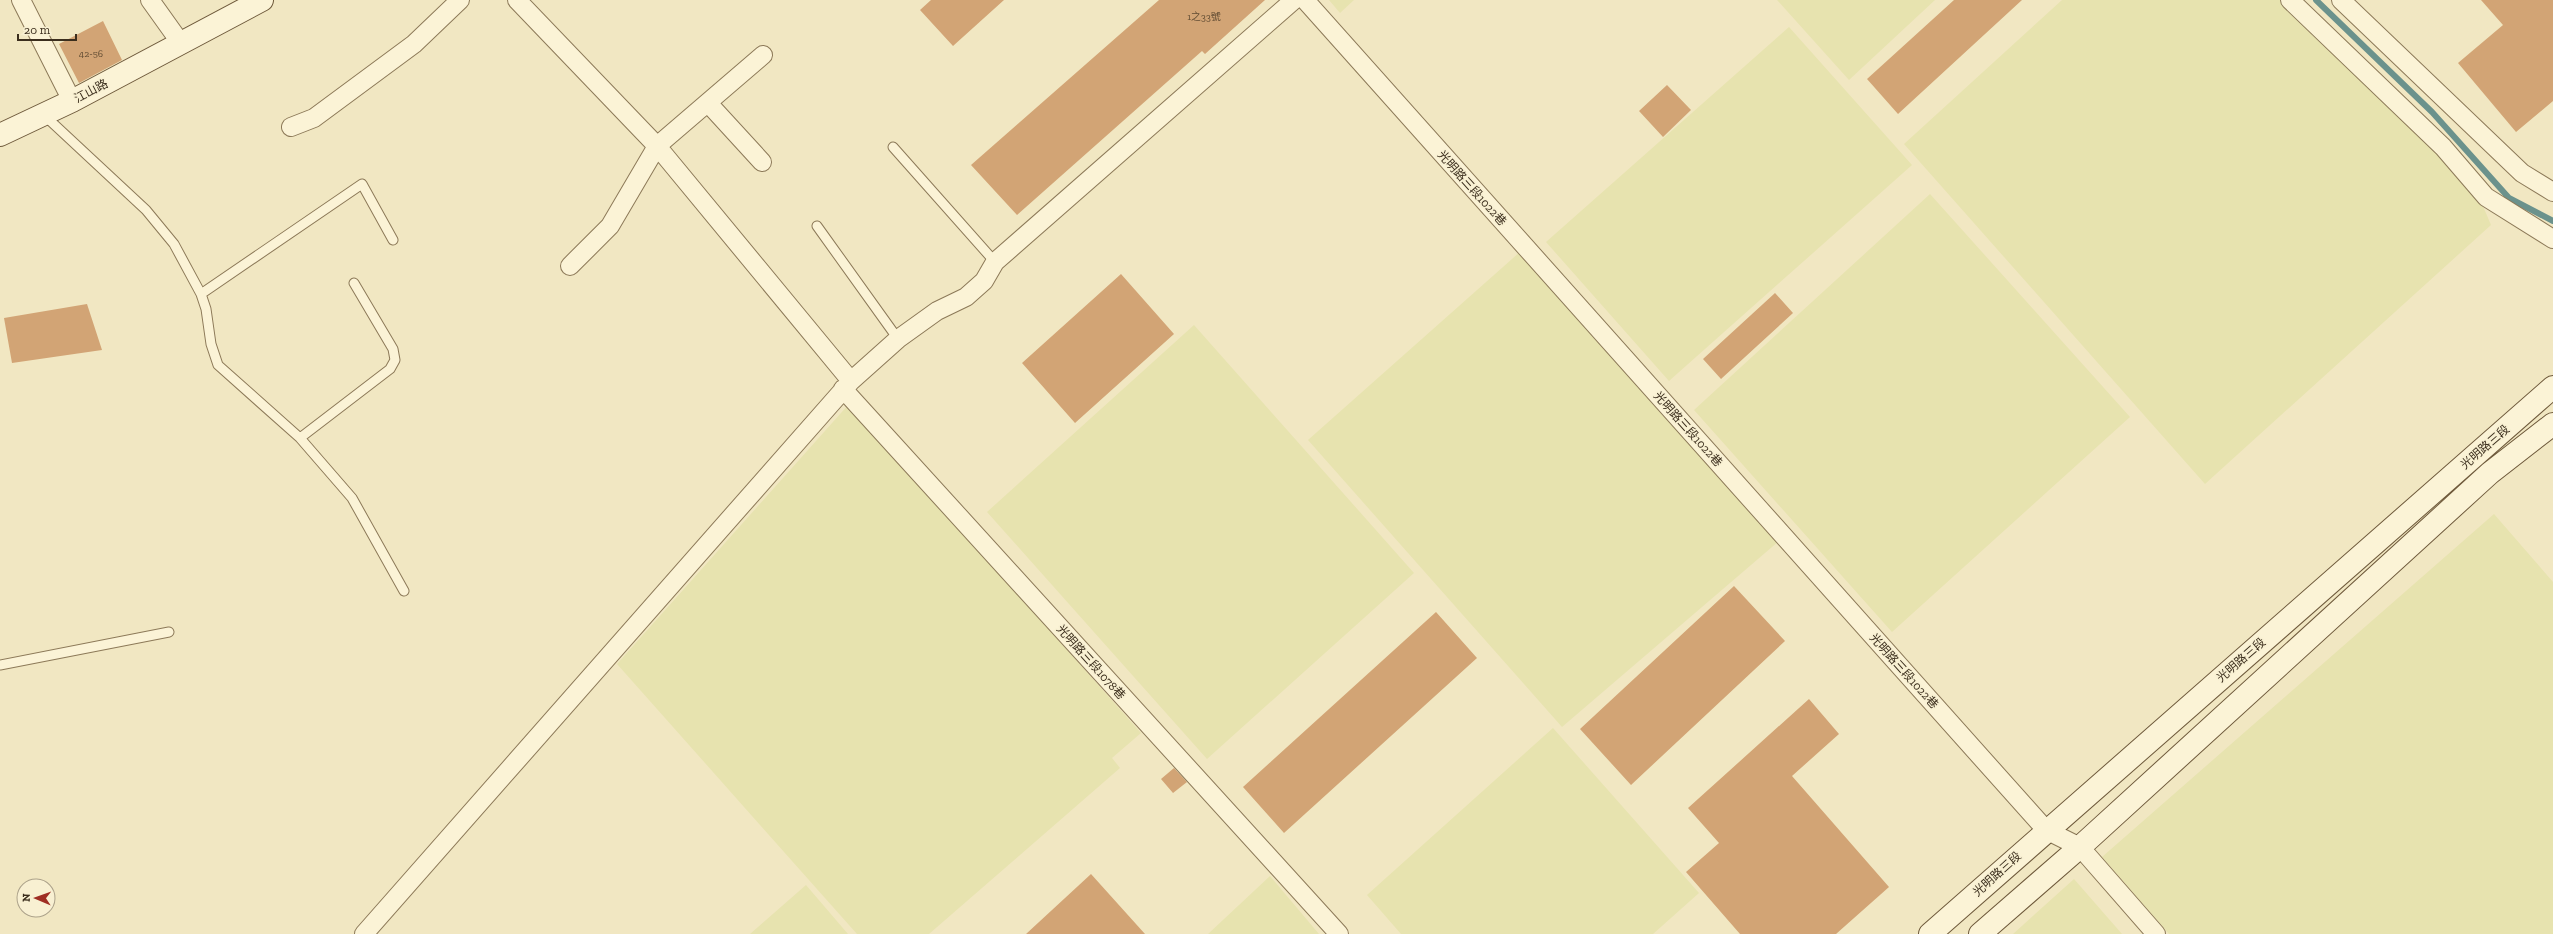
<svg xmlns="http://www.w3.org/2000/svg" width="2553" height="934" font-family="'Zilla Slab','Noto Sans TC',serif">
  <rect width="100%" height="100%" fill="#f1e7c2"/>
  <!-- farmland -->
  <path fill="#e7e3af" d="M1329,0H1354L1340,13Z
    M1777,0H1935L1849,80Z
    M2062,0H2280L2471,178L2491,225L2205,484L1904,144Z
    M1789,27L1912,165L1669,381L1546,242Z
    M1930,194L2130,417L1892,632L1694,410Z
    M1521,251L1779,541L1562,727L1308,440Z
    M1194,325L1414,573L1207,759L987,512Z
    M849,404L1141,733L1112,758L1120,768L929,934H857L617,664Z
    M2494,514L2553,582V934H2169L2102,857Z
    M1553,728L1699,893L1653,934H1401L1367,895Z
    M1270,876L1319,934H1208Z
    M2074,879L2122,934H2013Z
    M806,885L848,934H750Z"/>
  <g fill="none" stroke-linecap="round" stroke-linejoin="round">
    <!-- stream -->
    <path stroke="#6b928c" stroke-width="6" d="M2316,0L2432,112L2509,198L2553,221"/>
  </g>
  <!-- building -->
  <path fill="#d2a475" d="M931,0H1004L953,46L920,10Z
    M1159,0H1265L1205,54L1202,51L1017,215L971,165Z
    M1954,0H2022L1898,114L1867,79Z
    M2481,0H2553V101L2516,132L2458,63L2503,25Z
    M103,21L122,60L79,83L59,44Z
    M1667,85L1691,110L1663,137L1639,111Z
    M1121,274L1174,334L1075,423L1022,363Z
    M1775,293L1793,313L1721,379L1703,359Z
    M87,304L102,350L12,363L4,318Z
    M1734,586L1785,641L1631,785L1580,729Z
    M1436,612L1477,658L1284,833L1243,787Z
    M1809,699L1839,734L1792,776L1889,887L1836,934H1740L1686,872L1719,843L1688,808Z
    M1174,768L1187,782L1173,793L1161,779Z
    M1091,874L1145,934H1026Z"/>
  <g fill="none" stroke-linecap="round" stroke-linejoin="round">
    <defs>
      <path id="lane" d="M44,115L146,210L174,244L201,294L206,309L211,344L218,365L300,438L352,498L404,591
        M893,147L995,262
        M817,226L898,339
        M201,294L362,184L393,240
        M300,438L390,369L395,360L393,349L354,283
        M0,665L169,632"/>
      <path id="street" d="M21,0L72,101
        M150,0L180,42
        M517,0L657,146L851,381
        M1305,0L2046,830L2080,847L2156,934
        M2290,0L2443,147L2486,197L2553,239
        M2341,0L2522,173L2553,192
        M708,103L762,162
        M291,127L314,118L414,44L460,0
        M570,266L610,226L657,146L763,55
        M843,389L1339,934
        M364,934L851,381L898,339L937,311L966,297L984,281L995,262L1294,0"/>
      <path id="secondary" d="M0,135L72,101L262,0
        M1930,934L2553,387
        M1980,934L2080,847L2490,473L2553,424"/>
    </defs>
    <!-- lane casing -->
    <use href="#lane" stroke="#8c7958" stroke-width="11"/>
    <!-- street casing -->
    <use href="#street" stroke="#8c7958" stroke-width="20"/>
    <!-- secondary casing -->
    <use href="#secondary" stroke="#6e593b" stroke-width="24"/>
    <!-- lane -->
    <use href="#lane" stroke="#fbf3d6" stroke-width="9"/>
    <!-- street -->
    <use href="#street" stroke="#fbf3d6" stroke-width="18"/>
    <!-- secondary -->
    <use href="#secondary" stroke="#fbf3d6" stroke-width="22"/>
  </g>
  <g text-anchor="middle" stroke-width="3" stroke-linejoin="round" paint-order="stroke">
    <!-- number labels -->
    <g font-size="10" fill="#614c33">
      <text x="1204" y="20">1之33號</text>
      <text x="91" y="57">42-56</text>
    </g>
    <!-- street labels -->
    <g font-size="12" fill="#3b2e1d" stroke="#f8f0d2">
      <text transform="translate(91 91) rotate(-28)" y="4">江山路</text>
      <text transform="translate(1472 188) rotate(48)" y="4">光明路三段1022巷</text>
      <text transform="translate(1688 429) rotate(48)" y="4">光明路三段1022巷</text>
      <text transform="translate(2485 447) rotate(-41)" y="4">光明路三段</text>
      <text transform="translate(2241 660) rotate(-41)" y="4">光明路三段</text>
      <text transform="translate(1091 662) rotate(48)" y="4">光明路三段1078巷</text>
      <text transform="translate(1904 671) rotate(48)" y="4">光明路三段1022巷</text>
      <text transform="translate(1997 874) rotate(-42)" y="4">光明路三段</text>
    </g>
  </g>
  <!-- north arrow -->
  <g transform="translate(36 898) rotate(272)"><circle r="19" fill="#f8f0d2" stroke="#aca28a"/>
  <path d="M0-3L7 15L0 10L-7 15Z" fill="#9f2e23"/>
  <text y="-6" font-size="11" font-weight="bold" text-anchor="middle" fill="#3b2e1d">N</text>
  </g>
  <!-- scale -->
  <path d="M18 34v6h58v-6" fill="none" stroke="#3b2e1d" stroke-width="2"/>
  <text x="24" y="34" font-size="12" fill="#3b2e1d" stroke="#f8f0d2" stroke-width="3" paint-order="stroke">20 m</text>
</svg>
